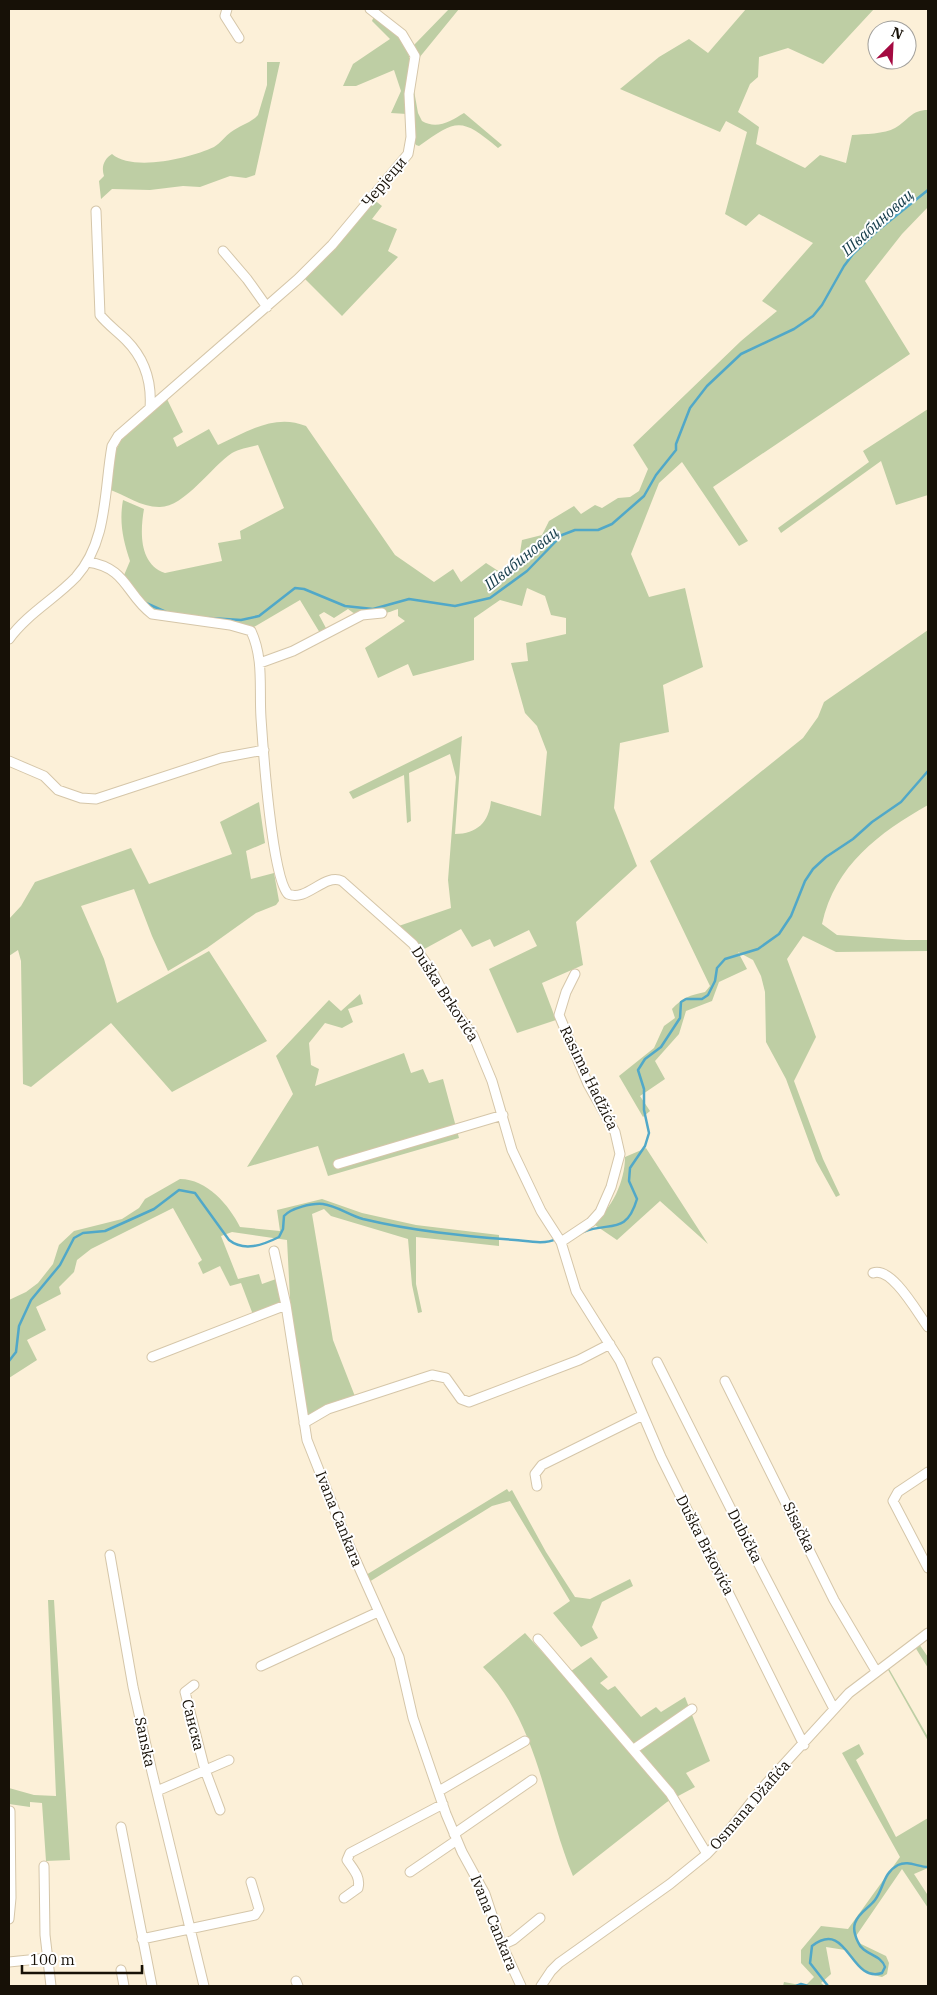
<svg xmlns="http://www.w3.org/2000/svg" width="937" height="1995" font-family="'IBM Plex Serif',serif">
  <rect width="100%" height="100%" fill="#fcf0d8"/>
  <!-- green -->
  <path fill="#becea4" d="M449,9H459L419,58L414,45Z
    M746,9H874L823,64L788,48L759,57L758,77L750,84L738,112L759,127L756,144L805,168L820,155L846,163L852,135C864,134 885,134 895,128C909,120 911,110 928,110V207L902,234L865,281L910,354L713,487L748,541L739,546L682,462L659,483L631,554L649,597L685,588L703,667L663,685L669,732L620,743L614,808L637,866L576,922L583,965L542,983L556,1020L517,1033L489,969L537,946L529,930L494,947L490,939L472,947L461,929L417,953L390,929L451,908L448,880L456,777L450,754L409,773L411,821L407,823L404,775L353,799L349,792L462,736L455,834C477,834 489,822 491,801L541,816L547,752L537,726L525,713L511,663L528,661L526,643L566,634V618L551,615L545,596L527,588L522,606L500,600L474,618V660L413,676L408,664L378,678L365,648L405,621L398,616V609C381,615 363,622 348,609L334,618L324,612L319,615L327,630L320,633L300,600L247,631L159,620L152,617L122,580L130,561C123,540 119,522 123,500L144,509C140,532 139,564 165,573L222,561L218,543L241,539L240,531L284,508L258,445C250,447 239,449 232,453C212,466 184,508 159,507C141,507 125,495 108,489L116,450L124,434L167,399L183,432L173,438L177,447L209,429L218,445C246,432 275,413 306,426L395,555L434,582L453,569L461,582L486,563L503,574L519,559L522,540L542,535L549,521L574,506L581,514L595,505L602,508L618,498L630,497L639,491L648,469L633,445L741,341L777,311L762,301L813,243L759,214L746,226L725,214L747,132L726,121L720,132L620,89L659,57L689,39L708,53Z
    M374,16C421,51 411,62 407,114L391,113L401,91L394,70L356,86H343L353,64L390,39L372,21Z
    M267,62H280L255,175L246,178L230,176L200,187L183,186L150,190L112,189L101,199L99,181L104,176C101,167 104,159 112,154C133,172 191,158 214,147C221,143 225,136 231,132C239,126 247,124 255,118L258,115L267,85Z
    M413,85L418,113L422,121C437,130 451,121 464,113L502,145L498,148C461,117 457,119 419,146L416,145L414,142Z
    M373,199L382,206L372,219L397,229L388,251L398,257L342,316L303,277Z
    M928,409V495L896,505L881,461L781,533L778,528L869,462L863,451Z
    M928,630V805C879,833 835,865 822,924L837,935L906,940H928V951L836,952L803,936L787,959L816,1037L794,1081L823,1159L840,1195L836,1197L816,1161L786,1079L766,1042L765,992L761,976L753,960L738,952L747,969L719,982L712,1001L686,1011L679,1034L655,1061L665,1079L640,1096L650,1111L643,1117L619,1076L654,1048L664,1026L675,1018L672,1009C682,998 690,995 705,992L710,986L650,861L803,738L818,717L824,702Z
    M259,802L265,843L246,851L251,879L274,873L279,901L276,905L256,913L207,948L168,971L152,936L134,889L81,906L104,959L117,1003L209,951L267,1041L172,1092L111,1023L31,1087L23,1084L21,961L18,950L9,956V919L21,906L35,882L131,848L149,884L232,854L220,822Z
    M360,994L363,1004L348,1009L353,1022L342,1028L325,1023L309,1043L311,1065L319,1069L315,1086L404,1053L411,1073L423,1069L429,1083L443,1079L459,1138L328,1176L318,1146L247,1167L293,1094L276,1056L329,1000L341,1011Z
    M646,1148L708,1244L660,1201L617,1240L592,1223C612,1210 625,1181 625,1157Z
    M180,1179C207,1179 229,1205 240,1227L280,1231L277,1210L322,1199L362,1213L416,1225L499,1235V1246L416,1237V1284L422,1312L418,1313L412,1285L408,1239L331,1216L324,1209L312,1214L333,1340L356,1399L306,1420L291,1318L287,1240L232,1232L221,1236L238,1279L259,1274L262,1284L276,1279L282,1302L255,1320L241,1283L230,1286L220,1266L203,1274L198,1263L202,1260L173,1208L91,1249L77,1260L74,1272L59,1287L61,1294L36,1307L46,1330L27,1340L37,1360L9,1378V1300L26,1292L38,1283L53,1264L59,1245L74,1231L122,1219L139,1208L145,1199Z
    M507,1489L509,1492L512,1490L546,1552L575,1597L590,1599L630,1579L633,1586L602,1602L592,1627L598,1638L581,1647L553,1613L570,1601L510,1501L492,1506L369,1582L366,1575Z
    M48,1600H54L70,1860L46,1861L42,1803L30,1802V1807L9,1804V1788L34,1795L56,1796Z
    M525,1633L564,1676L591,1657L608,1677L600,1683L608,1690L615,1686L641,1717L656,1707L661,1712L685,1697L710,1761L686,1773L695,1787L667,1802L573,1876C544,1806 538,1723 483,1667Z
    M919,1644L928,1657V1668L915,1647Z
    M888,1667L928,1737V1741L887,1668Z
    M859,1744L864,1754L856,1760L896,1837L928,1818V1868L914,1874L927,1894L928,1908L902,1869L856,1936L859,1943L886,1956L889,1963L887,1974L882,1977C864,1974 856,1963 845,1950L826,1947L831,1974L821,1983L825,1986H783L784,1982L805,1986L814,1977L801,1963V1950L821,1926L848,1929L900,1857L842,1753Z"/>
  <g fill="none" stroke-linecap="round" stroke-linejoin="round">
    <!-- stream -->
    <path stroke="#51a8c8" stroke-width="2.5" d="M146,603L166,612
      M209,618L241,620L259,616L295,588L304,589L345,606L373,609L409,599L455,606L490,598L527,571L562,535L575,530H598L612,524L644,496L656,475L676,450V444L690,408L707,386L741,354L794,329L813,316L822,305L844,266L853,254L877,231L928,190
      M583,1232C610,1221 626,1236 637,1199L629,1181L630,1168L645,1146L649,1133L644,1110V1089L638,1070L645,1059L661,1047L680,1018L681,1002L686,999H702L708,995L715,981L717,968L725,959L758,949L779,934L791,916L805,881L813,869L826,857L853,839L872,822L901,802L928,771
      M9,1361L16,1352L19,1326L31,1300L60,1265L74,1238L83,1233L105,1231L123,1223L154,1209L179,1190L195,1193L229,1240C244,1252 263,1245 279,1237L283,1229L284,1216C291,1208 312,1203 323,1204C337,1206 349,1215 363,1219C413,1231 463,1236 515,1240C527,1241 545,1245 556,1239
      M796,1986L801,1984L808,1986
      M828,1986L810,1963L812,1946C848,1918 850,1984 882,1973L885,1967C881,1954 863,1955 858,1942C855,1936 853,1929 855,1923C859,1912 869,1908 875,1900C884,1888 883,1873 898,1865C908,1860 918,1867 928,1867"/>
    <defs>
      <path id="minor" d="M227,9L225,16L239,38
        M96,211L100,315C107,324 117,331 126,340C145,359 152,381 150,408
        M223,251L247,279L267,307
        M87,562C127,567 126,595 152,614L230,625L251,631C264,659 259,688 261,718C263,748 272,877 288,894C307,902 324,873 342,881L413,944L433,973L449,1003L473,1035L492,1081L512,1150L541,1211L561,1242L576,1291L620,1361L661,1457L804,1745
        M9,639C27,614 55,599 76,577C108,541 104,490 112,446L118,436L298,279L332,245L408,154L411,137L409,94L415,56L402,34L370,9
        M260,663L293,651L362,615L382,613
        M9,761L44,776L58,790L81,798L96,799L221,758L264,750
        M338,1164L503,1115
        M561,1242L591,1222L600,1212L611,1187L620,1154L615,1132L588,1084L559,1015L566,992L575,974
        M274,1251L286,1305L307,1440L345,1536L399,1657L413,1718L446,1814L462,1852L485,1894L502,1945L521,1986
        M873,1273C892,1266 918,1314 928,1327
        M152,1357L286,1305
        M657,1362L754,1555L834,1709
        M725,1381L834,1600L876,1671
        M304,1423L328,1409L432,1375L446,1378L461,1399L469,1402L579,1360L610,1344
        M928,1472L898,1492L893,1501L928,1568
        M537,1486L535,1474L542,1465L641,1416
        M110,1555L133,1687L152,1772L204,1986
        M538,1639L670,1793L707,1854
        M261,1666L378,1612
        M194,1685L185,1692L205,1770L220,1810
        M634,1749L692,1709
        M157,1791L229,1760
        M439,1791L525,1741
        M121,1827L152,1986
        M454,1834L532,1780
        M44,1866L45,1935L51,1986
        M410,1872L457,1840
        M344,1898L358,1888C361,1877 353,1869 347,1860L350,1853L443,1804
        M9,1919L11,1898L10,1811
        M142,1939L255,1915L259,1909L251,1882
        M502,1945L513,1940L540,1918
        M9,1962L48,1958
        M121,1970L124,1986
        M296,1981L298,1986
        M541,1986L551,1971L559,1963L670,1884L707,1854L727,1833L764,1786L849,1693L928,1633"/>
    </defs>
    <!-- minor casing -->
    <use href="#minor" stroke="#d5c6a9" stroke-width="11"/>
    <!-- minor -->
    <use href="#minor" stroke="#fff" stroke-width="9"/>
  </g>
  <g text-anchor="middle" stroke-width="4" stroke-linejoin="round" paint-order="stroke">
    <!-- street labels -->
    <g font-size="15" fill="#171107" stroke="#fff">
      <text transform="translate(384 182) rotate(-50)" y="5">Черјеци</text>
      <text transform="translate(445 994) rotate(57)" y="5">Duška Brkovića</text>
      <text transform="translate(589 1078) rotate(64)" y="5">Rasima Hađžića</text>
      <text transform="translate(339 1519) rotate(68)" y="5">Ivana Cankara</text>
      <text transform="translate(799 1527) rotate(64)" y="5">Sisačka</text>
      <text transform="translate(745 1536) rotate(63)" y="5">Dubička</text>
      <text transform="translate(705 1545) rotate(63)" y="5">Duška Brkovića</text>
      <text transform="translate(193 1725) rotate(76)" y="5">Санска</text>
      <text transform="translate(145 1742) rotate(78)" y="5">Sanska</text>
      <text transform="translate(750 1805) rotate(-49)" y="5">Osmana Džafića</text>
      <text transform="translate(494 1923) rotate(68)" y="5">Ivana Cankara</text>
    </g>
    <!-- water labels -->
    <g font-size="16" font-style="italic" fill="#153c4a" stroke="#fff">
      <text transform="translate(877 222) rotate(-42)" y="6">Швабиновац</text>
      <text transform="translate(521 558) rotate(-39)" y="6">Швабиновац</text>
    </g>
  </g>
  <!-- border -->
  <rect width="937" height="1995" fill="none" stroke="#171107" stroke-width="20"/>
  <!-- north arrow -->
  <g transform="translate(892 45) rotate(24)"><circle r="24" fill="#ffffff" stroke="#a2a09c"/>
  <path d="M0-4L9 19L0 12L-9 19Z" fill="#a40a41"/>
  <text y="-8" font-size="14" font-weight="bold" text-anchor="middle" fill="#171107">N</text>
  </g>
  <!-- scale -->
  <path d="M22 1965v8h120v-8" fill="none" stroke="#171107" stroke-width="2.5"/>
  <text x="30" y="1965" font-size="15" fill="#171107" stroke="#ffffff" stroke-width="4" paint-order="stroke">100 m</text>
</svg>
